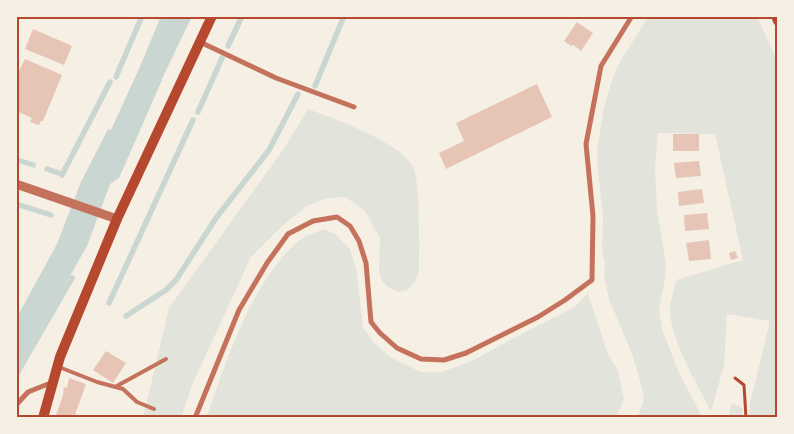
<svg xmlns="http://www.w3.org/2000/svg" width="794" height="434" font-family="Karla,sans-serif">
  <rect width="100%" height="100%" fill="#f6efe4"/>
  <!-- green -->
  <path fill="#e2e4dc" d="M649,16H757L778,62V418H749V408L770,321L727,314L724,366L711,411C698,387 670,338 670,311C670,301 674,290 676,280L743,260L715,134L658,133L655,169L657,209L666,263L665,278L659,310L662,329L679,373L703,418H637L644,400L642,387L632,354L609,299L604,276L605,265L602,249L603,217L597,162L598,143L604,107L613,77L621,60Z
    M308,109C335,119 397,141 412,165C421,178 419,252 419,272L415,281L408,290L398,292L388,287L382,281L379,272L380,238L364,210L345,197L327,198L307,206L281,227L251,257L192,385L181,418H143L169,308L285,147Z
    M323,229L335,234L350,249L356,268L363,327L373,342L390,357L421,372H442L474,360L510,340L575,307L588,293L607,352L618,370L624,400L616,418H206C228,358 249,287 296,243C303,236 315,233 323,229Z
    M732,403L743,408L742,418H728Z"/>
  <!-- water -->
  <path fill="#c9d6d2" d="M167,16H186L157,77L162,80L119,178L110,184L87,246L16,370V319L57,244L81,182L108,129L111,130L139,69L143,71Z
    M16,157L36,163L35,168L16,162Z"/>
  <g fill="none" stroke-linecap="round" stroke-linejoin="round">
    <!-- stream -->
    <path stroke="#c9d6d2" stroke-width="5.5" d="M228,46L242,16
      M139,76L164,16
      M116,77L142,16
      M156,85L189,16
      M315,86L344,16
      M198,112L222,58
      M47,169L59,173
      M62,175L110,82
      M16,204L51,215
      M109,303L193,120
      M126,316L166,290L176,280L216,218L269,150L298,94
      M16,375L72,278"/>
  </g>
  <!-- building -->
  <path fill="#e6c5b7" d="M577,22L593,33L581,51L573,45L571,46L564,41Z
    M33,29L72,46L64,65L25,49Z
    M25,59L62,75L43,121H41L39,125L30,122L32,118L16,111V77Z
    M537,84L552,117L446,169L439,153L464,141L456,123Z
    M673,134H699V151H673Z
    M699,161L701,176L676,178L674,163Z
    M702,189L704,203L679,206L678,192Z
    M707,213L709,229L685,231L684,215Z
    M709,240L711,259L689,261L686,243Z
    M735,251L738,258L731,260L729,253Z
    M106,351L126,363L113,383L93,370Z
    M69,378L86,384L75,415L72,414L70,418H55L63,395L64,387L67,388Z"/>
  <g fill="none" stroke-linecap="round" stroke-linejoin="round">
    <!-- path -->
    <path stroke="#b5482f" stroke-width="3" d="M735,378L744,385L746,418"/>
    <!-- service -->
    <path stroke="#c5725c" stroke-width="4" d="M59,367L97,382L123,389L137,402L154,409
      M115,387L166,359"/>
    <!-- minor -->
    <path stroke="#c5725c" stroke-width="5" d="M200,42L276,78L354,107
      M16,405L28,392L53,382
      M195,418L239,310L267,263L288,234L313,221L337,217L350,226L359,241L366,263L371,322L380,333L397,348L421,359L444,360L466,353L538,317L565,300L592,280L593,216L586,144L601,66L632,16"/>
    <!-- tertiary -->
    <path stroke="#c5725c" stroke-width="9" d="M16,184L117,219"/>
    <!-- secondary -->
    <path stroke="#b5482f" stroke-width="10" d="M776,16L778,21
      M43,418L60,357L117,219L212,16"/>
  </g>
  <!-- border -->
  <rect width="794" height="434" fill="none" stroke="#f6efe4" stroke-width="35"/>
  <rect x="18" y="18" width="758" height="398" fill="none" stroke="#b5482f" stroke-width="2"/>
</svg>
